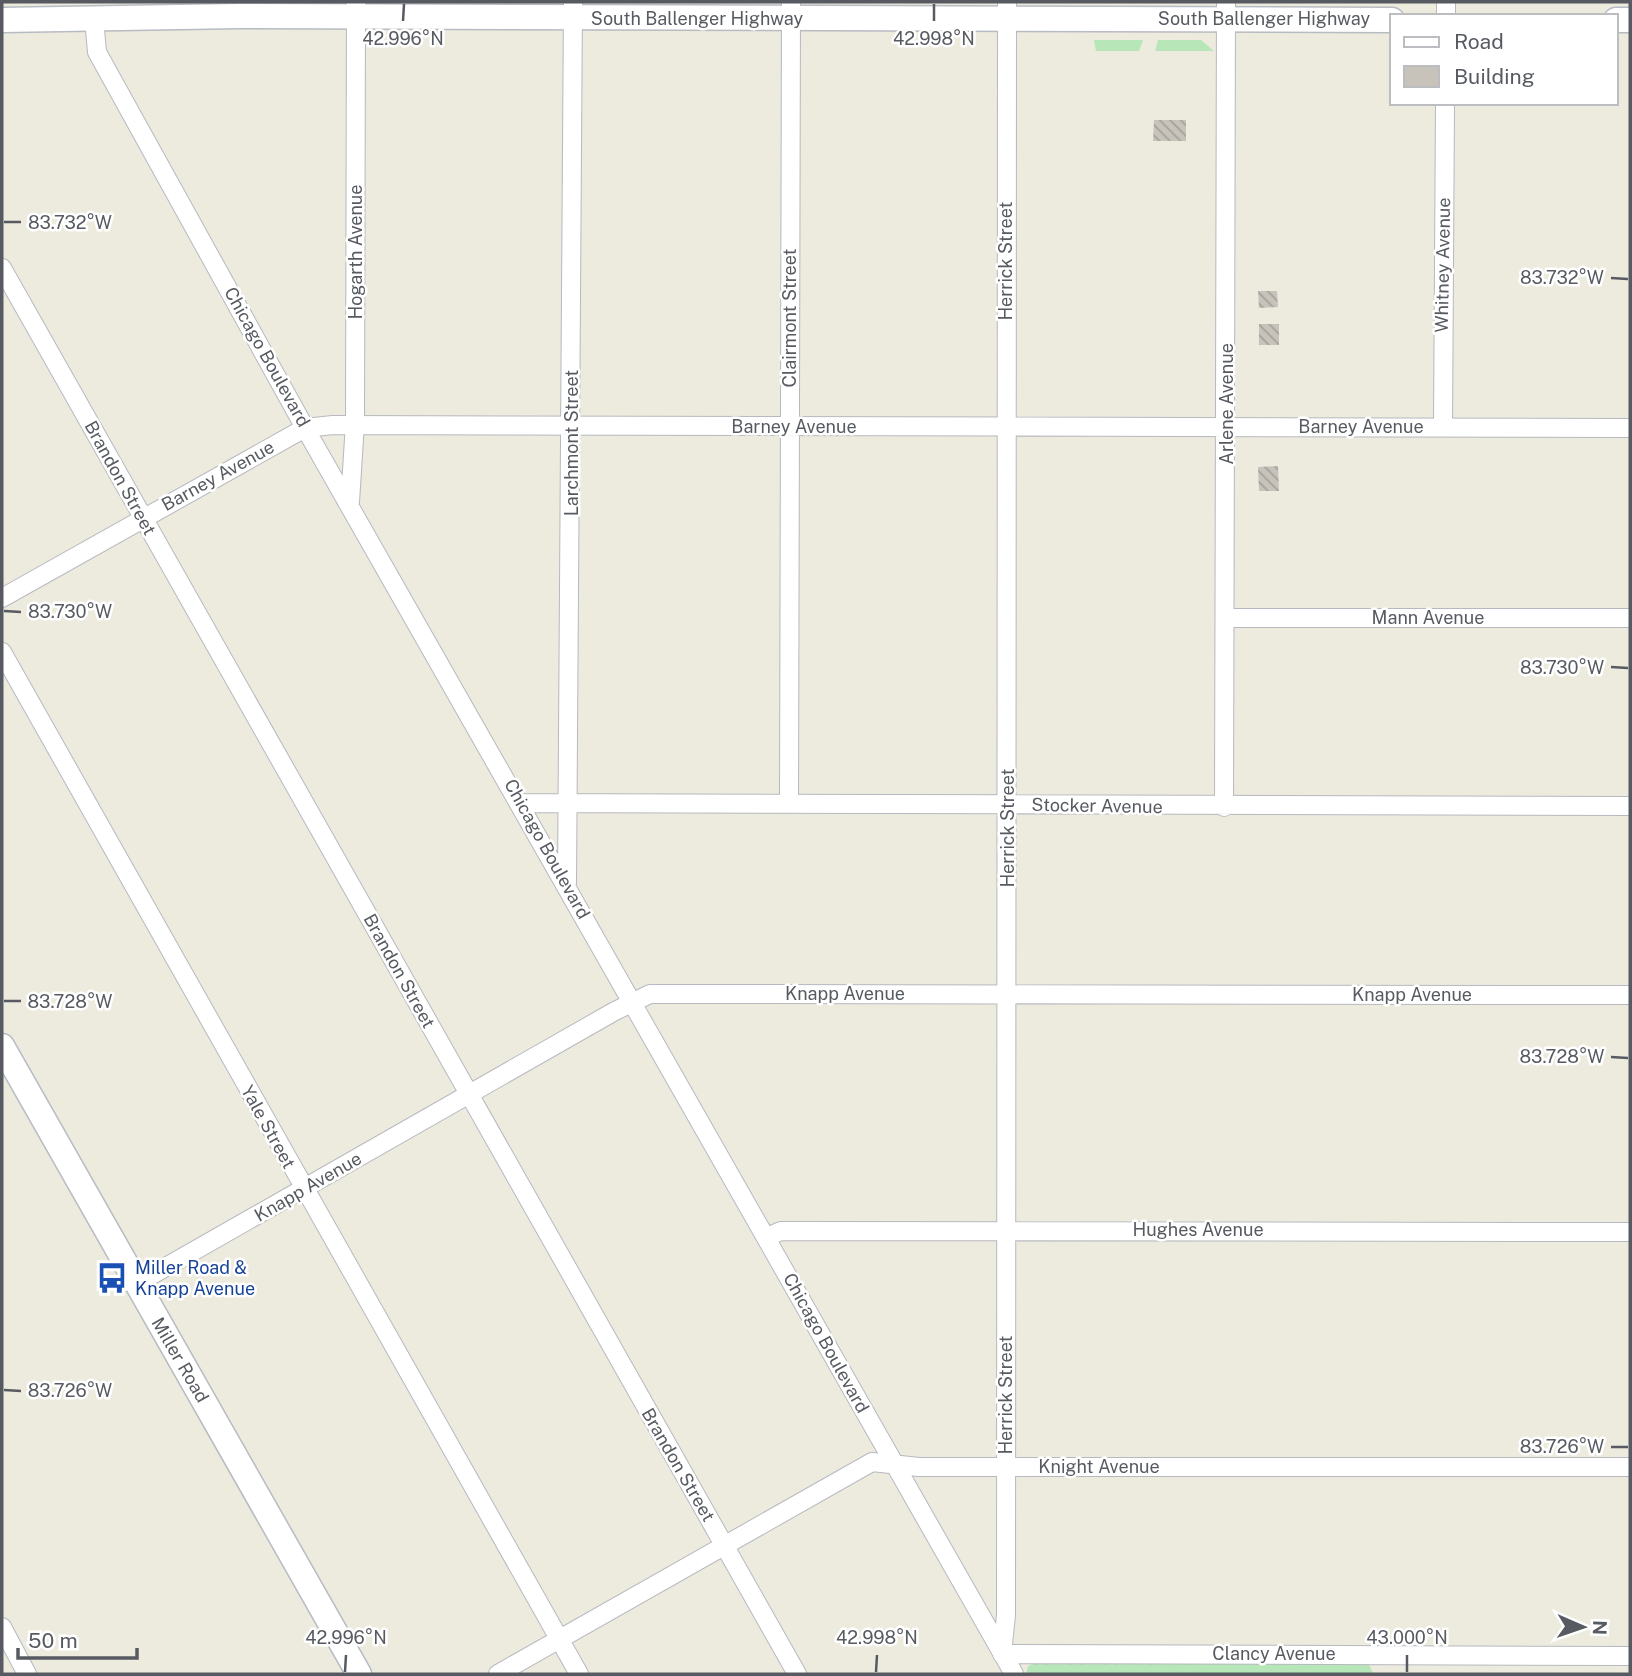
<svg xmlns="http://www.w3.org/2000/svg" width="1632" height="1676" font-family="'Public Sans',sans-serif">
  <defs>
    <pattern id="park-crowns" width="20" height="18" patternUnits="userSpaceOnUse" patternTransform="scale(1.75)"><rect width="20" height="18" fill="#b7e7b8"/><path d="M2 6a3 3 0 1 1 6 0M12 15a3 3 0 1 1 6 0" fill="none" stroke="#98be99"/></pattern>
    <pattern id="building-back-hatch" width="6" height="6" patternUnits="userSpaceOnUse" patternTransform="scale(1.75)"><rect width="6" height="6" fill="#c7c3bb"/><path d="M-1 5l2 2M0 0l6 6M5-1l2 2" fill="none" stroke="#a4a19b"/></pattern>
  </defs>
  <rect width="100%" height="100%" fill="#edeade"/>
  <!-- grass -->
  <path fill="#b7e7b8" d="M1094,40H1143L1139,51H1096Z
    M1158,40H1201L1214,51H1155Z"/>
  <!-- park -->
  <path fill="url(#park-crowns)" d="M1035,1663L1369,1664L1373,1674H1026L1028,1666Z"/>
  <!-- building -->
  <path fill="url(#building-back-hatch)" d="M1154,120H1186V141H1153Z
    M1258,291H1277L1278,307L1259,308Z
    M1259,324H1279V345H1259Z
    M1278,466L1279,491H1259L1258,467Z"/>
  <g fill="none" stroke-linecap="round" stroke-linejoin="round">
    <defs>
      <path id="minor" d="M1007,2L1006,1615L1002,1654L1630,1656
        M1446,16V2
        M94,19L97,52L305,428L1014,1674
        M2,268L797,1674
        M1443,427L1445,103
        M350,502L355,423L356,2
        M2,598L305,428L333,425L1630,428
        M1226,618H1630
        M2,652L579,1674
        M521,803L1630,806
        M789,803L791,2
        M1224,807L1226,2
        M567,883L573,2
        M767,1237L781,1231L1630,1232
        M136,1284L615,1011L650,994L1630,995
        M2,1627L27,1674
        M498,1674L872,1462L919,1467H1630"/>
      <path id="secondary" d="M2,20L239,16L1392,20
        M1616,20H1630
        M2,1046L359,1674"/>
    </defs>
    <!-- minor casing -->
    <use href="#minor" stroke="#b6b9bf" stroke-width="20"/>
    <!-- secondary casing -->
    <use href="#secondary" stroke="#b7bbc2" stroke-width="27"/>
    <!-- minor -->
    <use href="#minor" stroke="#fff" stroke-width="18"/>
    <!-- secondary -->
    <use href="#secondary" stroke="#fff" stroke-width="24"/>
  </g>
  <!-- ticks -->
  <path fill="none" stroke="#575b61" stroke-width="2.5" d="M403,21L404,4M934,21V4M4,222H21M1611,278L1628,279M4,611L21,612M1611,667L1628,668M4,1001H21M1611,1057L1628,1058M4,1390L21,1391M1611,1447H1628M345,1672L346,1655M876,1672L877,1655M1407,1672V1655"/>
  <!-- icons -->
  <defs>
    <symbol id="bus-bare" viewBox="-9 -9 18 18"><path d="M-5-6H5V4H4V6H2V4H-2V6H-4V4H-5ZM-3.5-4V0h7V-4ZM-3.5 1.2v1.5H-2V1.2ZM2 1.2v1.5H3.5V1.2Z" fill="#1a4fb4" stroke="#fff" stroke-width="2.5" paint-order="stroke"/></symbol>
  </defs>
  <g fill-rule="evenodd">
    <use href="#bus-bare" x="90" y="1256" width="44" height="44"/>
  </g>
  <g text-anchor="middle" stroke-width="5" stroke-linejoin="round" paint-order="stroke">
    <!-- street labels -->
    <g font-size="18" fill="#575b61" stroke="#fff">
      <text x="697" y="25">South Ballenger Highway</text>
      <text x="1264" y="25">South Ballenger Highway</text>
      <text transform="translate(356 252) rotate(-90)" y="6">Hogarth Avenue</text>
      <text transform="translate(1006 261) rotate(-90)" y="6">Herrick Street</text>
      <text transform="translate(1443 265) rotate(-89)" y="6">Whitney Avenue</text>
      <text transform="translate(790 318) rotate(-90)" y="6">Clairmont Street</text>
      <text transform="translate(267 357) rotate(61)" y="6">Chicago Boulevard</text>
      <text transform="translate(1227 404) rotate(-90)" y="6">Arlene Avenue</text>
      <text x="794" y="433">Barney Avenue</text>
      <text x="1361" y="433">Barney Avenue</text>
      <text transform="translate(572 443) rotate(-90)" y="6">Larchmont Street</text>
      <text transform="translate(218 476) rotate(-29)" y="6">Barney Avenue</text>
      <text transform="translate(120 478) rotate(61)" y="6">Brandon Street</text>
      <text x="1428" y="624">Mann Avenue</text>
      <text transform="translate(1097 806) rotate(1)" y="6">Stocker Avenue</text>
      <text transform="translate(1008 828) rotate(-90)" y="6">Herrick Street</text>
      <text transform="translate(547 849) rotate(61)" y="6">Chicago Boulevard</text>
      <text transform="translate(399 971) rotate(61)" y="6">Brandon Street</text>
      <text x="845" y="1000">Knapp Avenue</text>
      <text x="1412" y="1001">Knapp Avenue</text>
      <text transform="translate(268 1127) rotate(61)" y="6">Yale Street</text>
      <text transform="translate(308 1187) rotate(-30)" y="6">Knapp Avenue</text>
      <text x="1198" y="1236">Hughes Avenue</text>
      <text transform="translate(826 1343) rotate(61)" y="6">Chicago Boulevard</text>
      <text transform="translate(180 1360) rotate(60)" y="6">Miller Road</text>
      <text transform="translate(1006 1395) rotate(-90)" y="6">Herrick Street</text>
      <text transform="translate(678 1465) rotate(60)" y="6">Brandon Street</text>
      <text x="1099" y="1473">Knight Avenue</text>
      <text x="1274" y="1660">Clancy Avenue</text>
    </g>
    <!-- transit labels -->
    <g font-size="18" fill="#164399" stroke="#fff" text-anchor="start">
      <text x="135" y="1274">Miller Road &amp;<tspan x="135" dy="21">Knapp Avenue</tspan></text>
    </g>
  </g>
  <g font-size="18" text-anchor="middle" fill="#575b61" stroke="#fff" stroke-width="5" stroke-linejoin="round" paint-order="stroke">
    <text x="403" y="45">42.996°N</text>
    <text x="934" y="45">42.998°N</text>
    <text x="70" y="229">83.732°W</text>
    <text x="1562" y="284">83.732°W</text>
    <text x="70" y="618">83.730°W</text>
    <text x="1562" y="674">83.730°W</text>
    <text x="70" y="1008">83.728°W</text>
    <text x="1562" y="1063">83.728°W</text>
    <text x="70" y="1397">83.726°W</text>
    <text x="1562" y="1453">83.726°W</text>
    <text x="346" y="1644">42.996°N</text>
    <text x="877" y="1644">42.998°N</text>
    <text x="1407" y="1644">43.000°N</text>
  </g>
  <!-- border -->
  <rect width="1632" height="1676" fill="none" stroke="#575b61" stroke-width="7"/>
  <!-- legend -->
  <rect x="1390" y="14" width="228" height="91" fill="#ffffff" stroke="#bcbdc0" stroke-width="2"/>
  <rect x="1404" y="37" width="35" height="10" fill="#ffffff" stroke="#bcbdc0" stroke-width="2"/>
  <text x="1454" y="49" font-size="21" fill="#575b61">Road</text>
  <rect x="1404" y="66" width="35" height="21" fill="#c7c3bb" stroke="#bcbdc0" stroke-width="2"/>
  <text x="1454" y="84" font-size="21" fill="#575b61">Building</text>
  <!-- north arrow -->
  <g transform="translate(1583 1627) rotate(92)" stroke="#ffffff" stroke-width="5" paint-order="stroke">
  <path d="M0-5L12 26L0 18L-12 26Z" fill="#575b61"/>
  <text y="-10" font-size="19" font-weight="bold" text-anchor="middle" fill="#575b61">N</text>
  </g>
  <!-- scale -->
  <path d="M18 1648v10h119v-10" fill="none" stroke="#575b61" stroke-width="3.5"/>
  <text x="28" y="1648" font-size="21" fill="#575b61" stroke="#ffffff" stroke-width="5" paint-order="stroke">50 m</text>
</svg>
